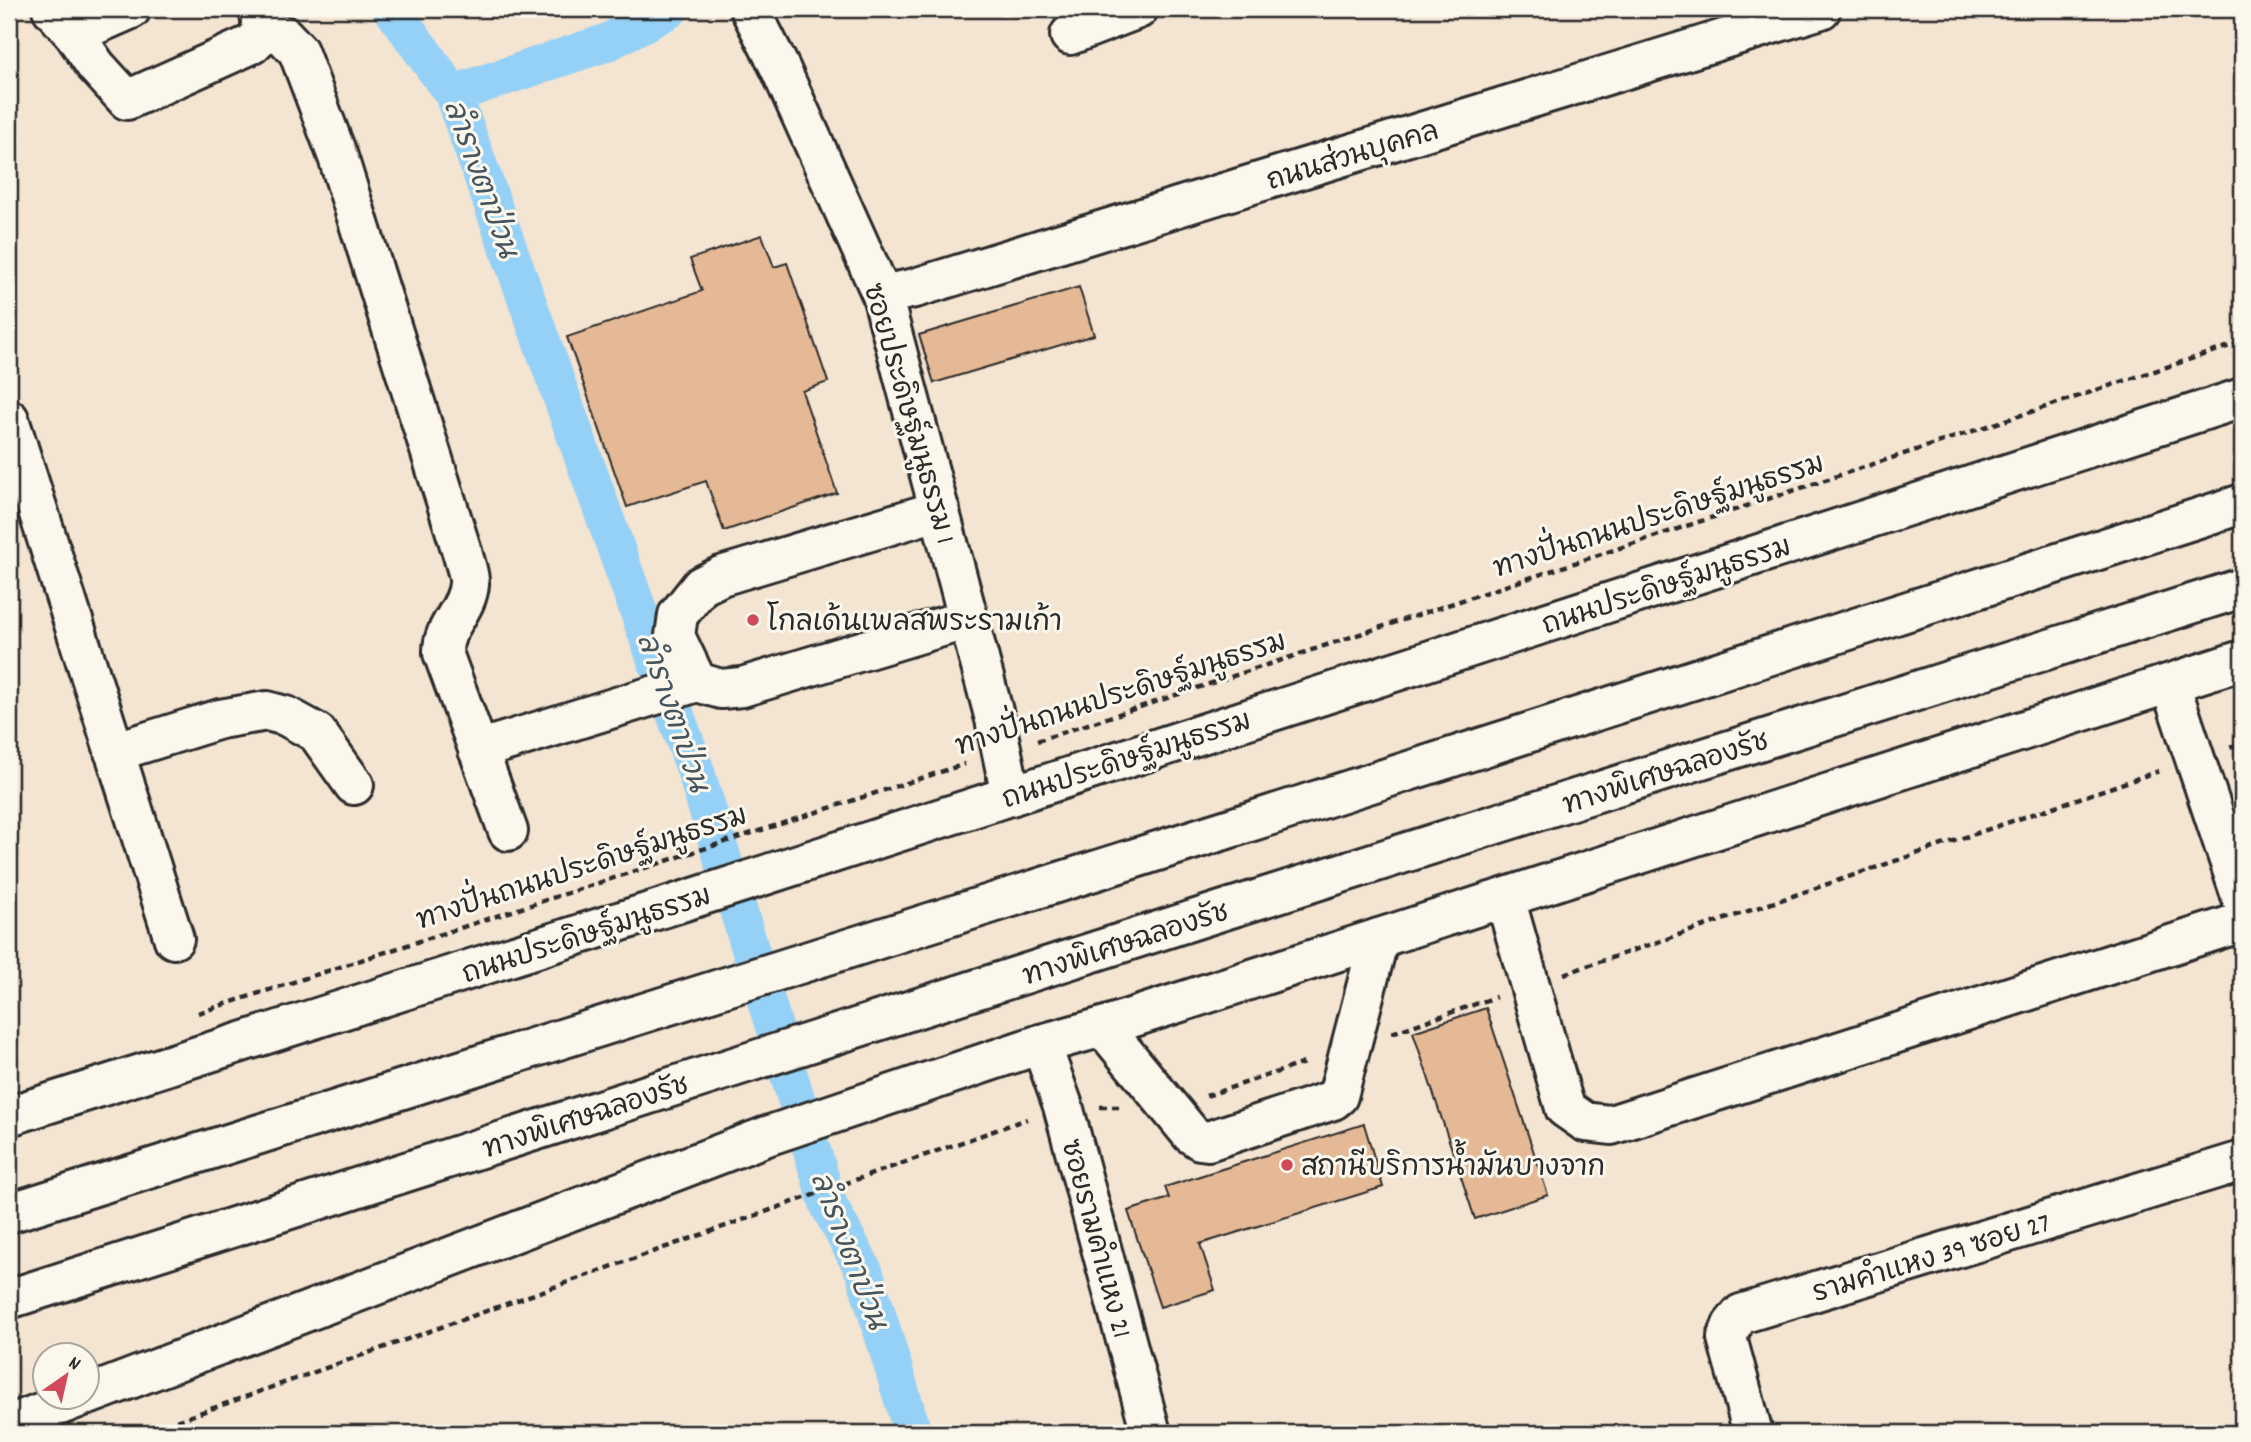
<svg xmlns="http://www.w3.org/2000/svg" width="2251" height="1442" font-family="Dekko,'Playpen Sans Thai',sans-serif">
  <rect width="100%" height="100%" fill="#f4e4d2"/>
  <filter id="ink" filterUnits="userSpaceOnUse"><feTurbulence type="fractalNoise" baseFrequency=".0143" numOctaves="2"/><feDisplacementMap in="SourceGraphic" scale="14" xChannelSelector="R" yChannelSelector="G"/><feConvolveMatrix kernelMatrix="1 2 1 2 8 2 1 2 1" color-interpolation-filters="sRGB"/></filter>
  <g filter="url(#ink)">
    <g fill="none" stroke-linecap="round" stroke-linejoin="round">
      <!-- canal -->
      <path stroke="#95d1f6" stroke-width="38" d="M392,9L453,94L695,769L829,1206L864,1271L913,1433
        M453,94L608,42L670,9"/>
    </g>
    <!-- building -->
    <path fill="#e5b995" stroke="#2b2b2b" stroke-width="2" d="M762,235L774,267L787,263L828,382L802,391L837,493L724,531L706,481L627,507L567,337L702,291L690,259Z
      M1079,287L1094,335L934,383L919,335Z
      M1486,1008L1548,1195L1475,1219L1413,1032Z
      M1364,1124L1383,1187L1200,1244L1215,1290L1160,1307L1128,1211L1169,1198L1165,1187Z"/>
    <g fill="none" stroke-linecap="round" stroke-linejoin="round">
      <defs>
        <path id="minor" d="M52,9L74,34L96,66L127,100L252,44L262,34L260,9
          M750,9L780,68L882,295L995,719L1011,796
          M263,28L284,36L298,51L338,157L463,555C465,564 470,575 469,584C467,611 442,626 443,653L508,831
          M74,34L131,9
          M1070,35L1138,9
          M882,295L915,288L1821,9
          M9,419L174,939
          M940,510L721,576L701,586L678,615L675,636L697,682L721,689L742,687L968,619
          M2170,684L2242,899
          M478,750L697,682
          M114,752L220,719L267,711L286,716L317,733L354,785
          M1505,898L1565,1108L1585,1122L1611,1125L2242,922
          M1103,1027L1191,1134L1200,1140L1208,1141L1333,1100L1338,1096L1379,938
          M1041,1044L1063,1106L1151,1433
          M1753,1433L1727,1338L1732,1325L1741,1314L2242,1161"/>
        <path id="major" d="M9,1116L697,897L2242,398
          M88,1395L767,1136L1041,1044L1103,1027L2242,660
          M9,1425L83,1396"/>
        <path id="highway" d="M9,1213L1237,826L2242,504
          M9,1299L1218,912L2242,588"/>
      </defs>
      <!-- minor casing -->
      <use href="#minor" stroke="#2b2b2b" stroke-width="44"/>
      <!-- major casing -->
      <use href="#major" stroke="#2b2b2b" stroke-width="44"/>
      <!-- highway casing -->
      <use href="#highway" stroke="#2b2b2b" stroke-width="44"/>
      <!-- path -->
      <path stroke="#2b2b2b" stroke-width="4.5" stroke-dasharray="7 5" stroke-linecap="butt" d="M1037,741L2242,342
        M2230,747L2242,743
        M1564,974L2159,771
        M198,1013L965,764
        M1392,1033L1496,997
        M1206,1096L1307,1062
        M1100,1107H1119
        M143,1433L1027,1119"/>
      <!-- minor -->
      <use href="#minor" stroke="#fbf7ec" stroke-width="38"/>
      <!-- major -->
      <use href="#major" stroke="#fbf7ec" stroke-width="38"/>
      <!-- highway -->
      <use href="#highway" stroke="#fbf7ec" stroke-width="38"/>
    </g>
  </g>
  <!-- markers -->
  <g fill="#d1495b" stroke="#fbf7ec" stroke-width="2.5">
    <circle cx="753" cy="620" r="7"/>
    <circle cx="1287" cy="1165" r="7"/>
  </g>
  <g text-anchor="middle" stroke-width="6" stroke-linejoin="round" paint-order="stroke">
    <!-- street labels -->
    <g font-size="28" fill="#2b2b2b" stroke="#fbf7ec">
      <text transform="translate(1352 154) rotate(-17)" y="10">ถนนส่วนบุคคล</text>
      <text transform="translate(911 413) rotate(74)" y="10">ซอยประดิษฐ์มนูธรรม 1</text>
      <text transform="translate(1658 514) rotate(-18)" y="10">ทางปั่นถนนประดิษฐ์มนูธรรม</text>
      <text transform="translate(1666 584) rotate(-18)" y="10">ถนนประดิษฐ์มนูธรรม</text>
      <text transform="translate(1120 692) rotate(-18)" y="10">ทางปั่นถนนประดิษฐ์มนูธรรม</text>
      <text transform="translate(1126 758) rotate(-18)" y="10">ถนนประดิษฐ์มนูธรรม</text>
      <text transform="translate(1665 771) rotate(-18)" y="10">ทางพิเศษฉลองรัช</text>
      <text transform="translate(581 866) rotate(-18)" y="10">ทางปั่นถนนประดิษฐ์มนูธรรม</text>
      <text transform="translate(586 933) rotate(-18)" y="10">ถนนประดิษฐ์มนูธรรม</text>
      <text transform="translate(1125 942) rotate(-18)" y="10">ทางพิเศษฉลองรัช</text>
      <text transform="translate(585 1115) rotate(-18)" y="10">ทางพิเศษฉลองรัช</text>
      <text transform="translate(1098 1238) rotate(75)" y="10">ซอยรามคำแหง 21</text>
      <text transform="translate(1931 1256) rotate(-17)" y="10">รามคำแหง 39 ซอย 27</text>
    </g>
    <!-- poi labels -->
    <g font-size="28" fill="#2b2b2b" stroke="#fbf7ec" text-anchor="start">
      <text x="767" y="630">โกลเด้นเพลสพระรามเก้า</text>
      <text x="1301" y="1175">สถานีบริการน้ำมันบางจาก</text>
    </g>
    <!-- water labels -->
    <g font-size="30" font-style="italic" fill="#46545e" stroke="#fbf7ec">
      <text transform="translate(482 178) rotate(70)" y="10">ลำรางตาป่วน</text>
      <text transform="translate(674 712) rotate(71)" y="10">ลำรางตาป่วน</text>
      <text transform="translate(850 1250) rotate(69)" y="10">ลำรางตาป่วน</text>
    </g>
  </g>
  <!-- margin -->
  <rect width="2251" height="1442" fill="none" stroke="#fbf7ec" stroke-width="35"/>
  <rect x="18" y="18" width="2216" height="1407" fill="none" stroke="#2b2b2b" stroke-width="2.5" filter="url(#ink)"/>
  <!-- north arrow -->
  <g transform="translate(66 1376) rotate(34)"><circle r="33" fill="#fbf7ec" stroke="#a8a59f" stroke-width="2"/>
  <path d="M0-5L12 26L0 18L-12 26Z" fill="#d1495b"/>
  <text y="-10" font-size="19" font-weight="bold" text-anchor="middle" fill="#2b2b2b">N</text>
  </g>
</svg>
